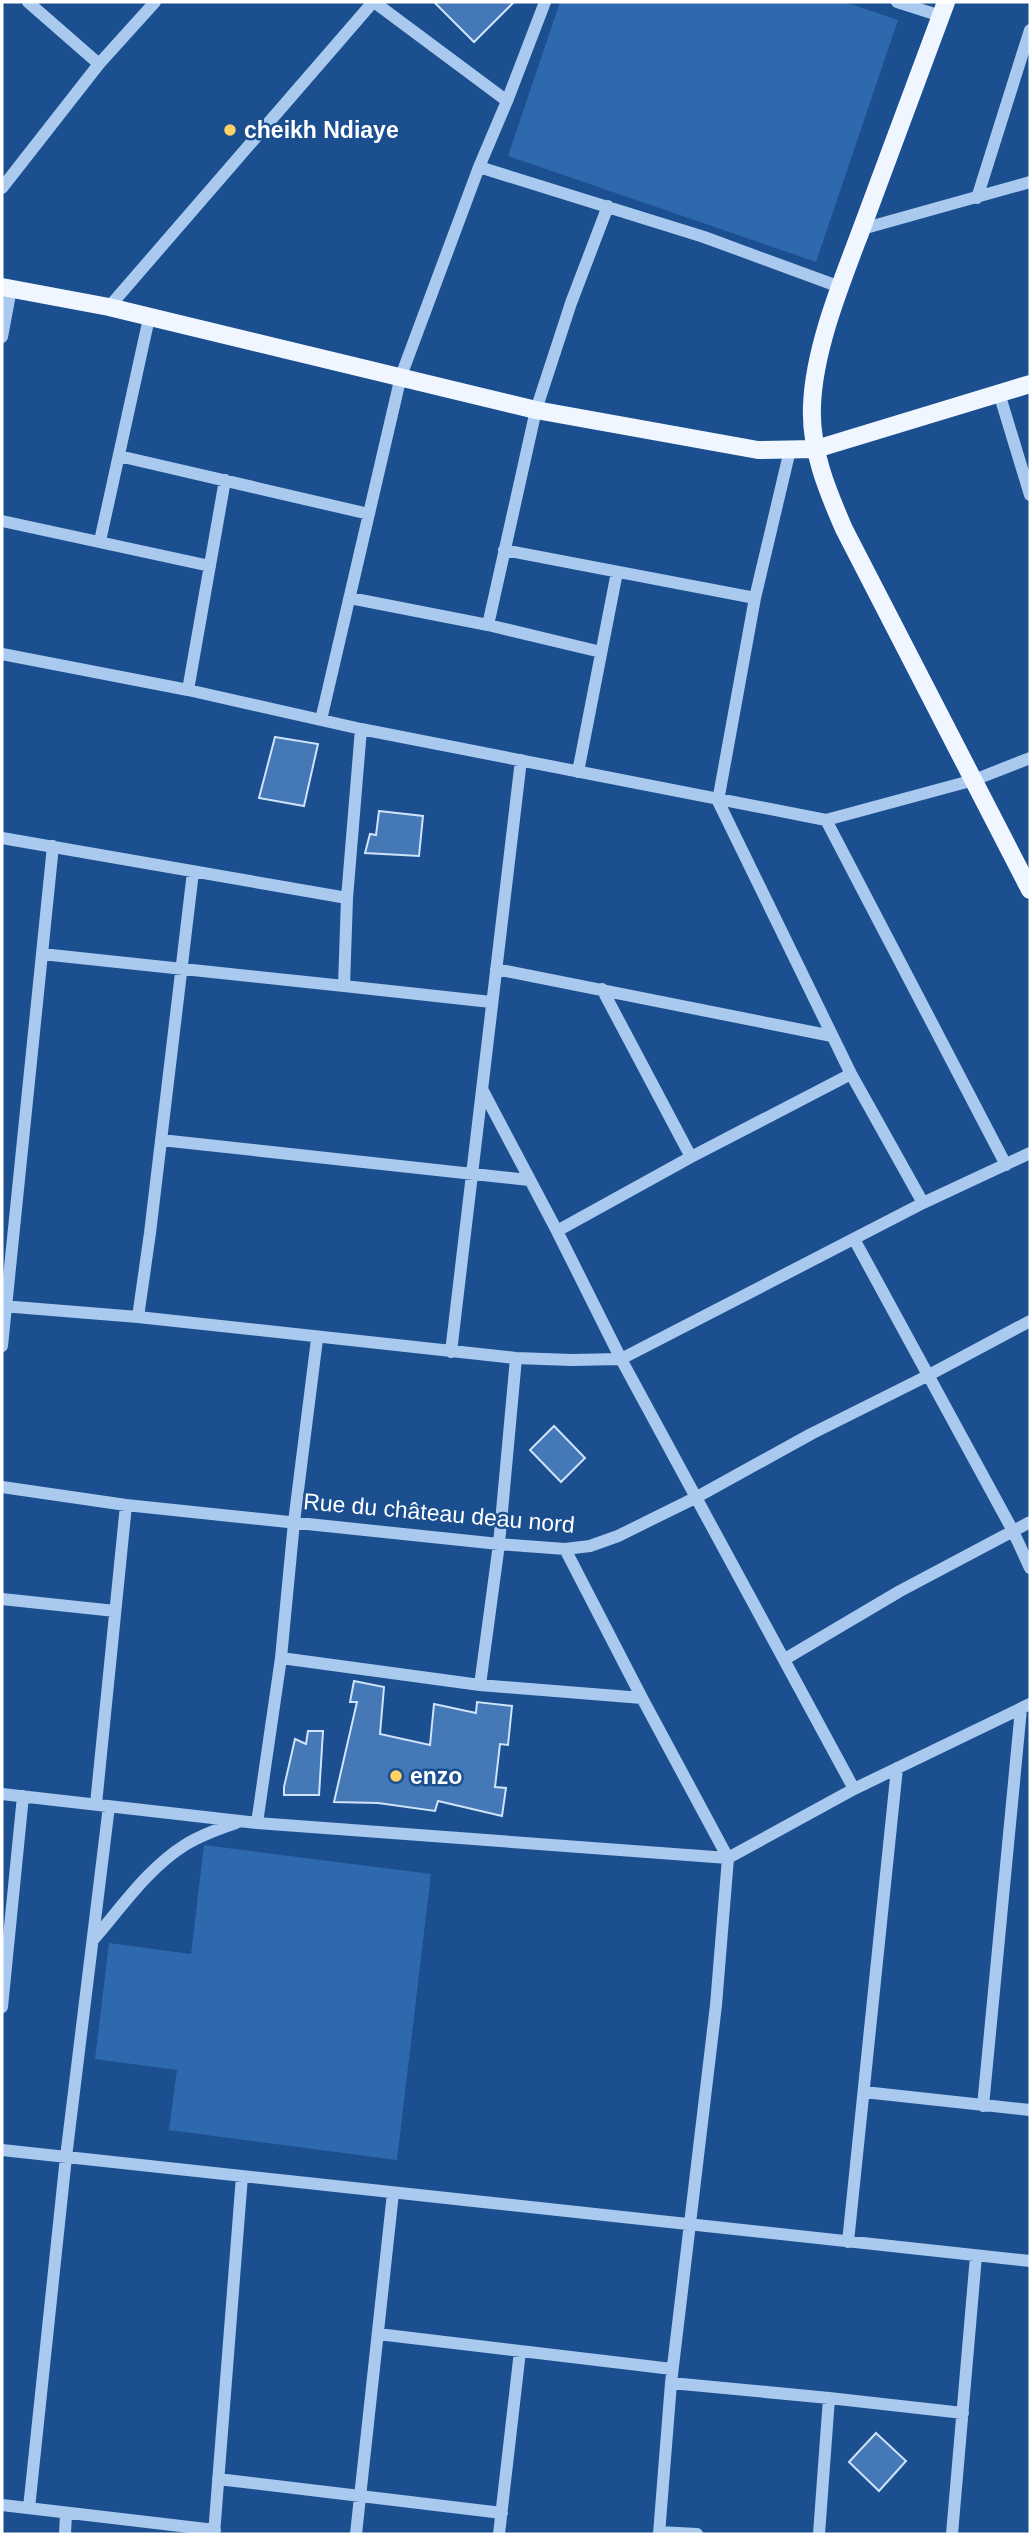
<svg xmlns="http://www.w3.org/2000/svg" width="1032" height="2536" font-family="Helvetica,sans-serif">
  <rect width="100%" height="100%" fill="#1b4f8f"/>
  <!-- green -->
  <path fill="#2e69ad" d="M560,2H845L898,20L816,262L508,156Z
    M204,1845L431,1874L397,2160L169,2130L177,2070L95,2059L109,1943L191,1954Z"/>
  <!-- building -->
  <path fill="#4478b7" stroke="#cfe3fa" stroke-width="2" d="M434,2H514L474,42Z
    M275,737L318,744L304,806L259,798Z
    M379,811L423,816L419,856L365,853L370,834L376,835Z
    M554,1426L585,1458L561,1482L530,1450Z
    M354,1681L384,1687L380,1734L430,1745L434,1704L476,1713L477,1702L512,1706L508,1745L500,1744L495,1787L506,1788L502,1816L438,1801L435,1811L378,1803L334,1802L357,1702H350Z
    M308,1731H323L319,1795H284V1787L295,1739L306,1744Z
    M876,2433L906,2461L879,2491L849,2462Z"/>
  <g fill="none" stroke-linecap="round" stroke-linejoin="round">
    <!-- minor -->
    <path stroke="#a9c9ee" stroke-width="12" d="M28,2L99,64
      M374,2L507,101
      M897,2L941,16
      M479,167L704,237L840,287
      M2,188L99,64L155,2
      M977,198L1030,30
      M862,229L1030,182
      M109,307L373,2
      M2,337L11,289
      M999,393L1030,495
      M790,450L755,598L718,801L851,1074L923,1203
      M119,456L369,514
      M2,521L210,566
      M100,541L149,318
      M504,550L755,598
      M350,598L488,625
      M601,652L488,625L536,410L571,303L608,206
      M2,654L188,690L361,729L826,820L974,780L1030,758
      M188,690L225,480
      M321,720L401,376L479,167L507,101L545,2
      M361,729L347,898L344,986L491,1002
      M578,772L617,572
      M826,820L1006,1165
      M2,838L347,898
      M42,954L344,986
      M496,969L832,1036
      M602,989L691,1157
      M482,1089L557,1231L621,1359L854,1789
      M161,1140L529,1180
      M557,1231L691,1157L851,1074
      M854,1239L1013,1531L1030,1568
      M2,1306L138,1317L516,1358L571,1360L621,1359L923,1203L1030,1153
      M138,1317L150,1233L193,872
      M2,1346L53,846
      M451,1352L521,760
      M2,1487L126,1505L499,1544L565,1549L590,1546L618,1536L697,1497L811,1434L927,1376L1030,1321
      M565,1549L642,1698L728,1858L716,2005L671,2383L659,2534
      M2,1599L115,1611
      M281,1658L480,1685L642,1698
      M785,1659L900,1591L1030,1522
      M480,1685L499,1544L516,1358
      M2,1794L257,1823L728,1858L854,1789L1030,1704
      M96,1804L126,1505
      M257,1823L281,1658L294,1522L317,1339
      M93,1940C121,1908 148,1868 185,1845C201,1835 218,1829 236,1823
      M2,2007L23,1796
      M864,2092L1030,2110
      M983,2106L1021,1709
      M2,2150L1030,2261
      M848,2242L897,1768
      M378,2334L672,2369
      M671,2383L829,2398L963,2413
      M218,2479L502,2513
      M2,2505L215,2530
      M29,2508L66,2157L109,1806
      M659,2532L697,2534
      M65,2534L66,2514
      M214,2534L242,2176
      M356,2534L393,2193
      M499,2534L520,2351
      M819,2534L829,2398
      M952,2534L976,2256"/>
    <!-- major -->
    <path stroke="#f0f6ff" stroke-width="18" d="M946,2C919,73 893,145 866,217C845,274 814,345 812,406C810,449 827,490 844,529L1030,890
      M2,287L109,307L536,410L758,450L816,449L1030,384"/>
  </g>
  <!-- markers -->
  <g fill="#ffd166" stroke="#1b4f8f" stroke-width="2.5">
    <circle cx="230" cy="130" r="7"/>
    <circle cx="396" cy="1776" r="7"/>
  </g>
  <g text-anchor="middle" stroke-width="5" stroke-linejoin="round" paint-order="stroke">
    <!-- poi labels -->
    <g font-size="23" font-weight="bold" fill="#fff" stroke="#1b4f8f" text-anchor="start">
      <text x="244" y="138">cheikh Ndiaye</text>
      <text x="410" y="1784">enzo</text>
    </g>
    <!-- street labels -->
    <g font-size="23" fill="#fff" stroke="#1b4f8f">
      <text transform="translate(439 1513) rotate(5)" y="8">Rue du château deau nord</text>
    </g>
  </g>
  <!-- border -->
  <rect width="1032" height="2536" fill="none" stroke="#ffffff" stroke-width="7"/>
</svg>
